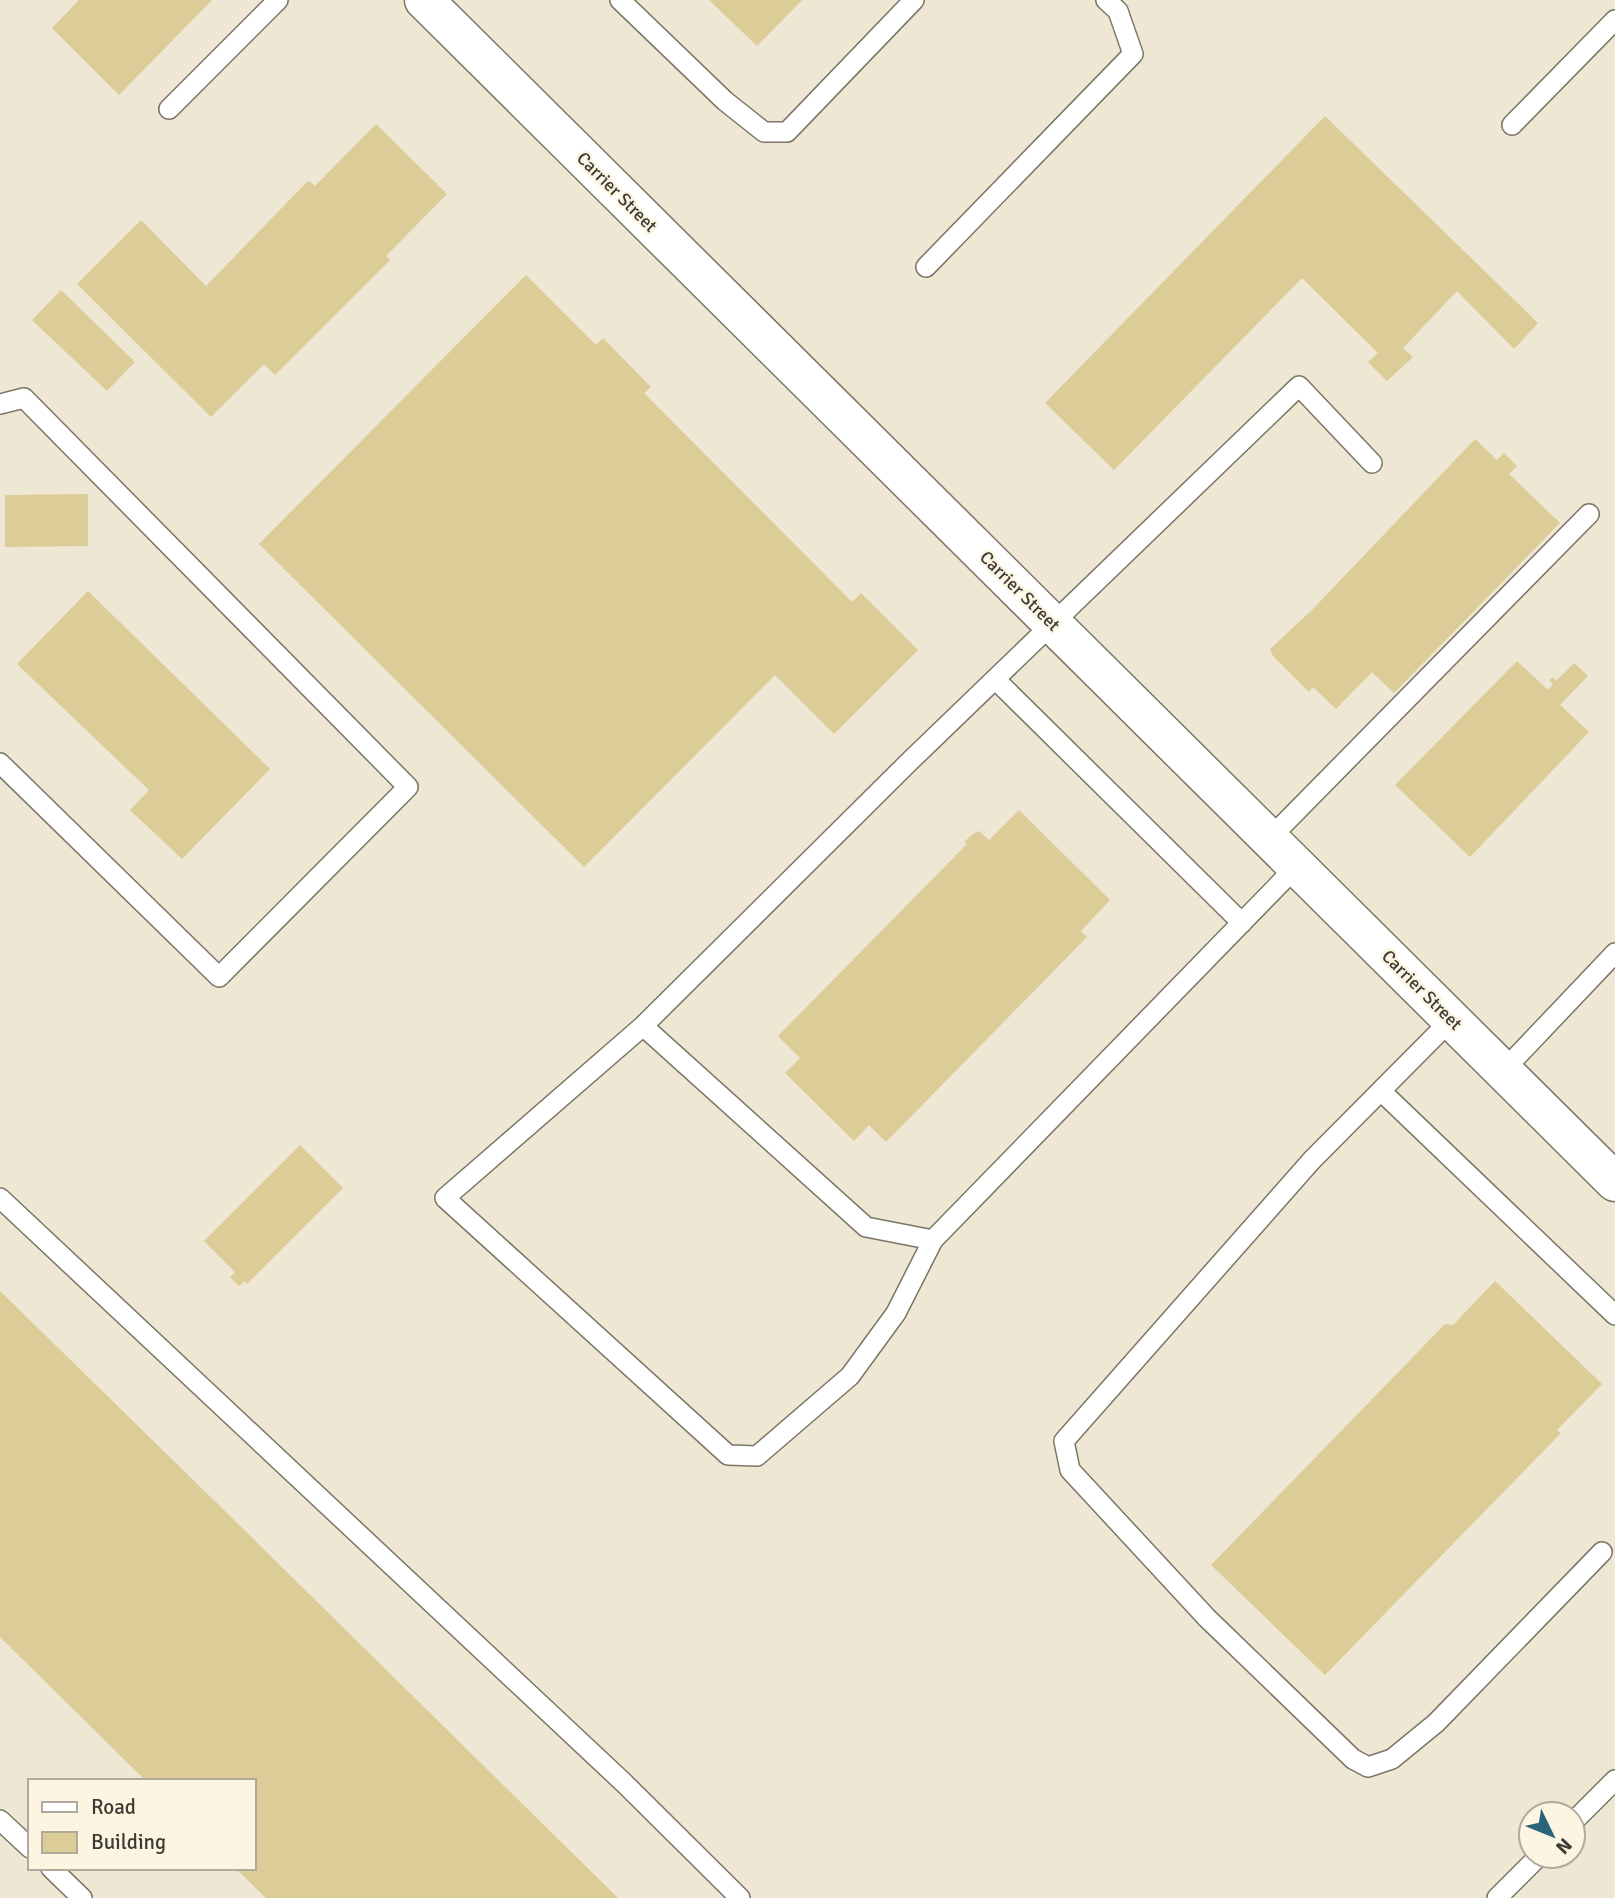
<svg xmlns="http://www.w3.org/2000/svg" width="1615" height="1898" font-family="Signika,sans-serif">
  <rect width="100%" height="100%" fill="#ede7d4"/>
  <!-- building -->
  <path fill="#dccc97" d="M79,0H212L119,95L52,28Z
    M709,0H802L757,46Z
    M1325,116L1538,323L1514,349L1457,291L1403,348L1413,357L1387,381L1368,362L1378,353L1302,278L1114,470L1045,403Z
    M376,124L447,194L386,256L390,260L275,375L264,364L211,417L77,284L141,220L206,286L305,184L309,181L315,186Z
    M526,275L596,345L603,338L651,387L644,393L852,602L861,593L918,650L834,734L775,675L584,867L259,544Z
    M61,290L135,362L107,391L32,320Z
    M1475,439L1497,460L1504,453L1517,466L1509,474L1560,523L1394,693L1372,672L1336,709L1313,687L1309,692L1273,656L1270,649L1312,610Z
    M88,494V546L5,547V495Z
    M88,591L270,769L182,859L130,810L149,790L17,664Z
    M1517,661L1548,690L1553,684L1549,680L1553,677L1556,681L1574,663L1588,676L1560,705L1589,732L1470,857L1395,785Z
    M1019,810L1110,900L1081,931L1087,937L886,1142L869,1125L854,1141L785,1073L800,1058L778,1036L967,844L964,842L973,834L979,831L989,840Z
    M300,1145L343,1188L247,1284L245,1281L239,1286L230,1277L235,1272L204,1241Z
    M1495,1281L1602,1384L1557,1430L1561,1433L1325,1675L1211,1565L1445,1324L1453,1325Z
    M0,1291L230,1516L618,1898H266L235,1868H254V1781H146L0,1637Z"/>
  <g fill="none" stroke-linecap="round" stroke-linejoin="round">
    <defs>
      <path id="service" d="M620,0L725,101L764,132H787L914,0
        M169,109L278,0
        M1512,125L1615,20
        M926,267L1133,54L1118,11L1106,0
        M0,404L24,398L408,787L219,977L0,763
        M995,679L1242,923
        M1269,839L1589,514
        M1297,866L933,1240L866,1227L643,1026L909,762L1299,386L1372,463
        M1451,1020L1312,1160L1064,1441L1070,1470L1207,1618L1353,1759L1368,1767L1392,1759L1436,1723L1602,1552
        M643,1026L445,1198L728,1455L757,1456L850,1376L896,1313L933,1240
        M1503,1071L1615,953
        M1382,1092L1615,1315
        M0,1198L624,1783L740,1898
        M0,1820L30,1848
        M1573,1822L1615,1780
        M51,1868L82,1898
        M1497,1898L1539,1856"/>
      <path id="minor" d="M424,0L1615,1182"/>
    </defs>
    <!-- service casing -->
    <use href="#service" stroke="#7c7665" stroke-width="22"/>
    <!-- minor casing -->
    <use href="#minor" stroke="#7c7665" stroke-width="41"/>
    <!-- service -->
    <use href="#service" stroke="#fff" stroke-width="19"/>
    <!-- minor -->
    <use href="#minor" stroke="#fff" stroke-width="38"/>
  </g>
  <g text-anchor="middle" stroke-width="5" stroke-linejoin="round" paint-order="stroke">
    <!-- street labels -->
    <g font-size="18" fill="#3c3a33" stroke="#fbf5e1">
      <text transform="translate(617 192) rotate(45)" y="6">Carrier Street</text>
      <text transform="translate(1020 591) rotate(45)" y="6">Carrier Street</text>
      <text transform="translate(1422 990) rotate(45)" y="6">Carrier Street</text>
    </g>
  </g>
  <!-- legend -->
  <rect x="28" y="1779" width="228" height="91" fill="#fbf5e1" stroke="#afaa9b" stroke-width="2"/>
  <rect x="42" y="1802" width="35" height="10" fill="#ffffff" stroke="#afaa9b" stroke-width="2"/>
  <text x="91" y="1814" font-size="21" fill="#3c3a33">Road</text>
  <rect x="42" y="1832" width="35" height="21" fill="#dccc97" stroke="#afaa9b" stroke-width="2"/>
  <text x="91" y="1849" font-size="21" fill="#3c3a33">Building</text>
  <!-- north arrow -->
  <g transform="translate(1552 1835) rotate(133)"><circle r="33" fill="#fbf5e1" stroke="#afaa9b" stroke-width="2"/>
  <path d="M0-5L12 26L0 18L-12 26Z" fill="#29647c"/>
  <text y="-10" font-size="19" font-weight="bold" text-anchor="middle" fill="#3c3a33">N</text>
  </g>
</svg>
